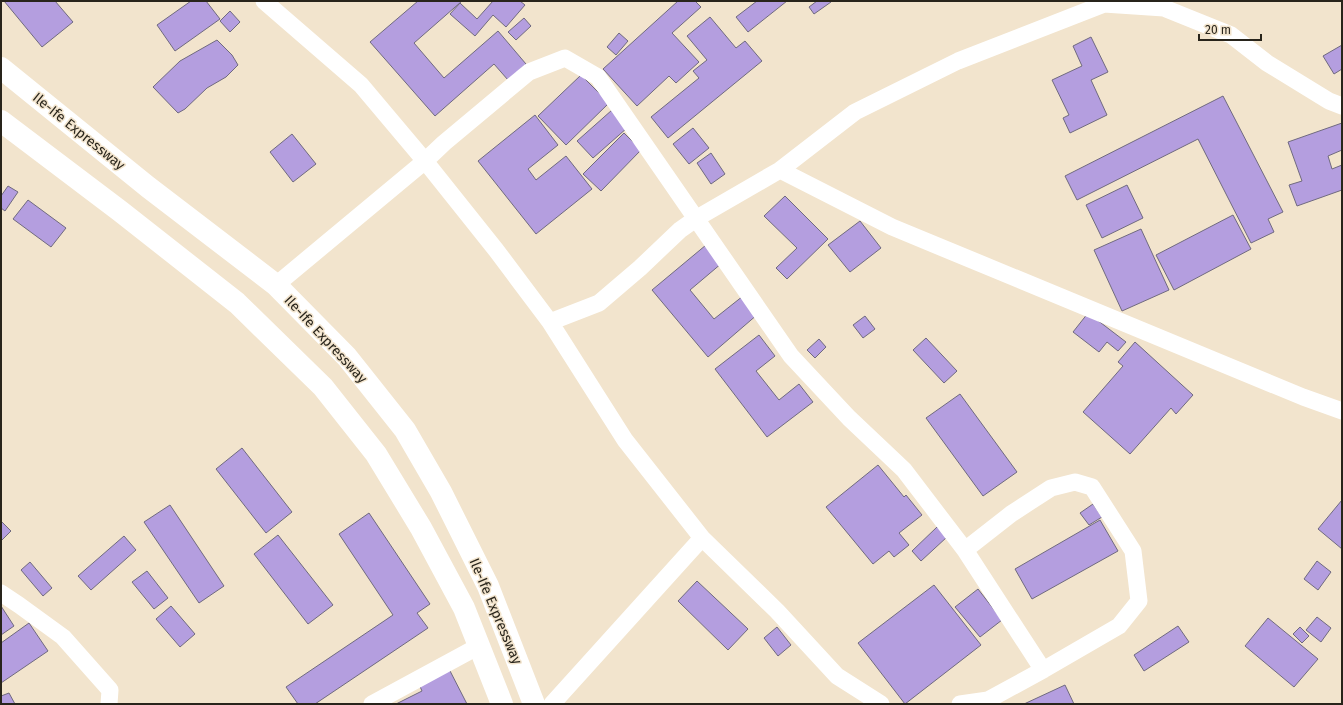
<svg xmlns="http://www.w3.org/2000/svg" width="1343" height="705" font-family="'Fira Sans',sans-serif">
  <rect width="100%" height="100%" fill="#f2e4cd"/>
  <!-- building -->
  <path fill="#b49edf" stroke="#706a7f" d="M4,1H55L73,22L42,47Z
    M191,1H206L220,19L175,51L157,25Z
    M418,1H462L414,43L444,78L498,31L526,64L508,80L494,64L435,116L370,42Z
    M493,1H520L525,5L506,27L493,15L475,36L450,14L460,3L477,19Z
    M678,1H695L701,7L672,33L699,62L676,83L669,76L637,106L603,69Z
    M757,1H787L748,32L736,17Z
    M817,1H831V2L814,14L809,7Z
    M230,11L240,22L230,32L220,21Z
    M710,17L736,48L745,41L762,61L668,138L651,117L699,78L693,71L707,60L687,36Z
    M524,18L531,26L516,40L508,32Z
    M619,33L628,41L616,55L607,47Z
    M1091,37L1108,72L1091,80L1107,115L1070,133L1063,118L1069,115L1052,80L1082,66L1073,46Z
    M217,40L232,55L238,65L226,77L207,88L185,109L178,113L153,87L180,61Z
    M1342,45V69L1334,74L1323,56Z
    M581,75L609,103L566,145L538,116Z
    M1223,96L1283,212L1268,219L1274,232L1251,243L1198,139L1077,200L1065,176Z
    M612,110L627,128L593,158L577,141Z
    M535,115L558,145L528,169L536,180L566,156L592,189L536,234L478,161Z
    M1342,123V150L1328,156L1332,169L1342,165V190L1297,206L1289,185L1302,181L1288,142Z
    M693,128L709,148L689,164L673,144Z
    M624,133L641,150L601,191L583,174Z
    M292,134L316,164L293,182L270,152Z
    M711,153L725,174L711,184L697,163Z
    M1127,185L1143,218L1102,238L1086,205Z
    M8,186L18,192L5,211L1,208V196Z
    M785,196L828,239L787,279L776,268L797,248L764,216Z
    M28,200L66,228L51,247L13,219Z
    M1233,215L1251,249L1174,290L1156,255Z
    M860,221L881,248L850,272L828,245Z
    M1141,229L1169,290L1122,311L1094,250Z
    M706,245L722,263L690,290L714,319L743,296L758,314L708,357L652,290Z
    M1088,313L1126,342L1118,351L1107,342L1099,352L1073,332Z
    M865,316L875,329L863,338L853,325Z
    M759,335L775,356L756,371L779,400L799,384L813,402L767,437L715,369Z
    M926,338L957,371L944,383L913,350Z
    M819,339L826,347L815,358L807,350Z
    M1135,342L1193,395L1176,414L1171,408L1130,454L1083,412L1123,366L1118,362Z
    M960,394L1017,472L983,496L926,418Z
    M242,448L292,512L266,533L216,469Z
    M878,465L904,497L906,495L922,515L899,533L909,545L894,557L889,551L873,564L826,507Z
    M1342,500V549L1318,529Z
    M1093,504L1102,517L1089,525L1080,513Z
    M170,505L224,586L199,603L144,522Z
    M369,513L430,604L417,613L428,628L315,704H298L286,687L393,615L339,534Z
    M1100,520L1118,551L1032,599L1015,569Z
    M1,521L11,531L1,541Z
    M937,527L947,537L921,561L912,551Z
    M278,535L333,605L308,624L254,554Z
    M124,536L136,550L91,590L78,576Z
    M1317,561L1331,572L1318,590L1304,579Z
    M30,562L52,588L43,596L21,570Z
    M147,571L168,598L154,609L132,582Z
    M697,581L748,629L728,650L678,601Z
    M934,585L981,645L905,704L858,643Z
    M978,589L1002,620L980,637L955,607Z
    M1,606L14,626L1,635Z
    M171,606L195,634L180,647L156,619Z
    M1317,617L1331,628L1321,642L1306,630Z
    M1268,618L1318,659L1294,687L1245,646Z
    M29,623L48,651L1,683V643Z
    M1178,626L1189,642L1144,671L1134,655Z
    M777,627L791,645L778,656L764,638Z
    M1300,627L1309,636L1302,643L1293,634Z
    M448,667L467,704H396L422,691L418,682Z
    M1065,685L1074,704H1024Z
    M9,693L15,704H1V696Z"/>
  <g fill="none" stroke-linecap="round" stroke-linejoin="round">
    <!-- minor -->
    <path stroke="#fff" stroke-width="17" d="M264,1L361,85L425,161L496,250L550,322L625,440L702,538L777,611L837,676L881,704
      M780,170L855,112L958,61L1104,4L1164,8L1231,35L1267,63L1329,101L1342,106
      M276,285L425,161L444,143L529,72L565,58L598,77L791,356L849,418L904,470L965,550L1043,670
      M550,322L599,303L640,268L680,230L697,218L780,170L892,227L1303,397L1342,411
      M1,593L19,605L63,637L110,690L109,704
      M372,704L479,646
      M552,704L702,538
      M960,704L988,700L1043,670L1119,626L1139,601L1133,551L1092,487L1075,482L1051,488L1011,514L965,550"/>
    <!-- primary -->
    <path stroke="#fff" stroke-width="22" d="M1,68L148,187L276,285L347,357L405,430L441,492L488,586L534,704
      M1,121L120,211L237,303L323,387L376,454L421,528L464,608L502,704"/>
  </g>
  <g text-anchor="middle" stroke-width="3" stroke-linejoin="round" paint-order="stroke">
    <!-- street labels -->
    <g font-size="14" fill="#28241b" stroke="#f2e4cd">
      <text transform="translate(79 131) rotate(39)" y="5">Ile-Ife Expressway</text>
      <text transform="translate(326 339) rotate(47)" y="5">Ile-Ife Expressway</text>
      <text transform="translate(496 611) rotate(67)" y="5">Ile-Ife Expressway</text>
    </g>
  </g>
  <!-- border -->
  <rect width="1343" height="705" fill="none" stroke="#28241b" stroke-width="4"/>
  <!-- scale -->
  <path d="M1199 34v6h62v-6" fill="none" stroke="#28241b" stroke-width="2"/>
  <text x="1205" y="34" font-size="12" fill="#28241b" stroke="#f2e4cd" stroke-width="3" paint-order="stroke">20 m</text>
</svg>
